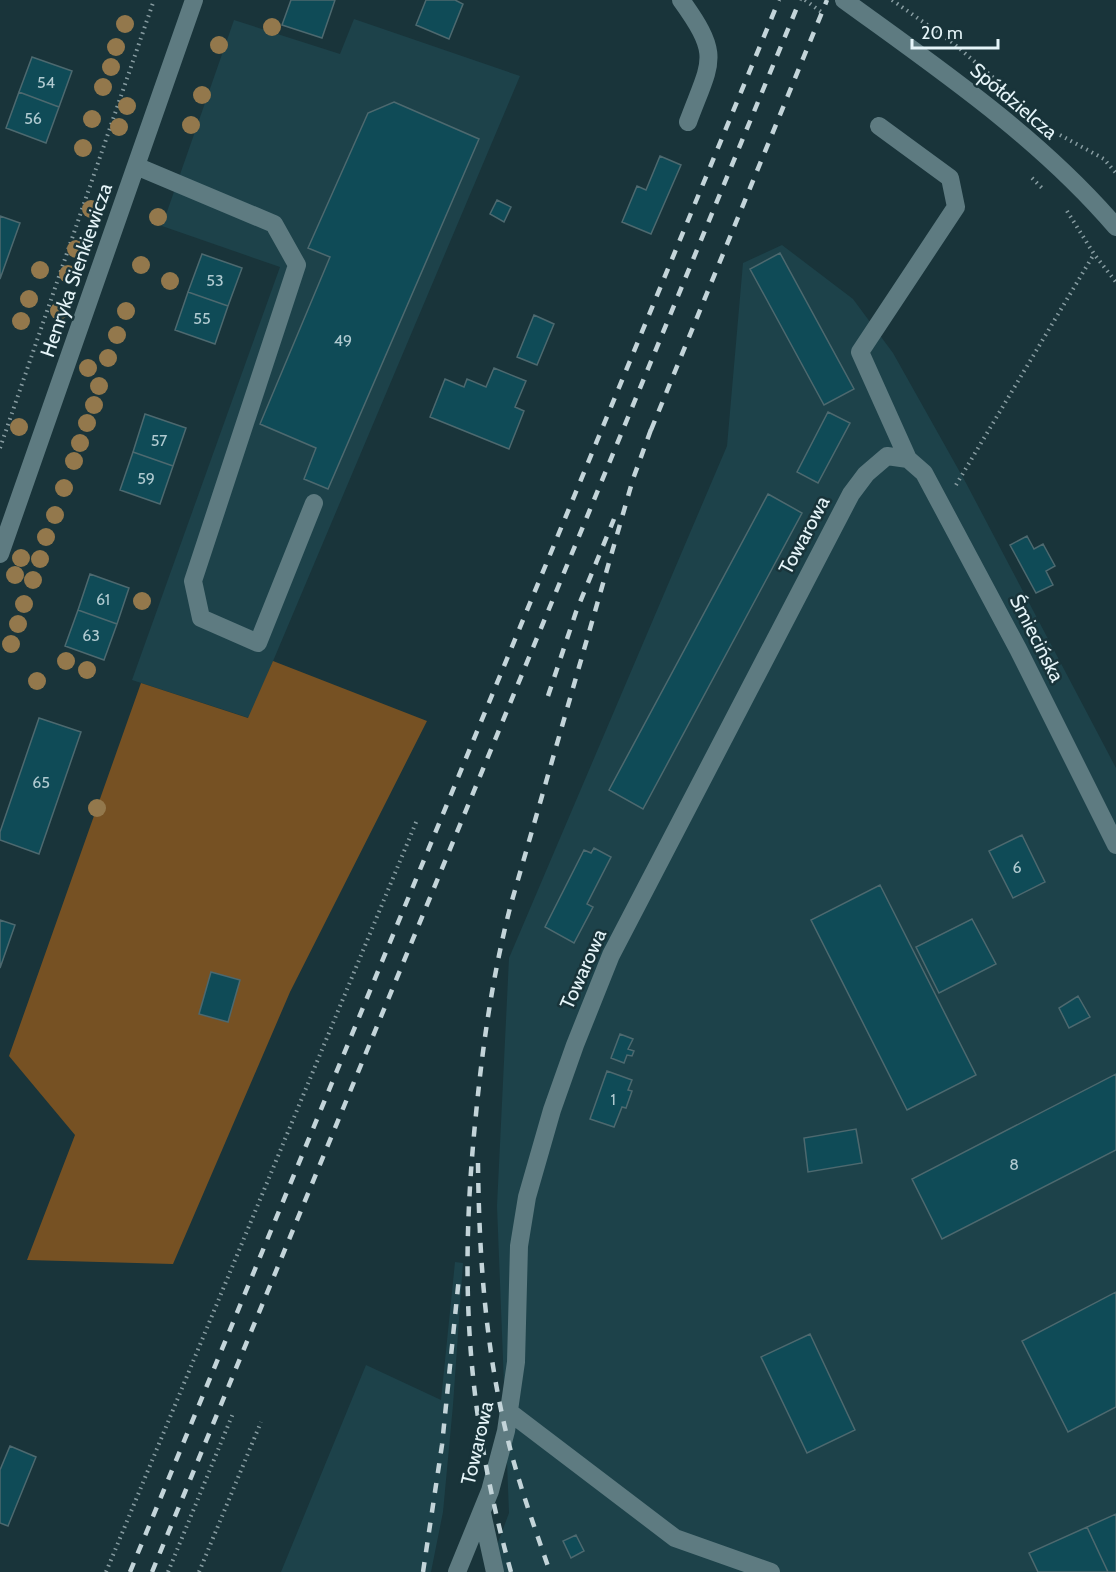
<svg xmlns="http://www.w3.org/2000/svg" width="1116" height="1572" font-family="Cabin,sans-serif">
  <rect width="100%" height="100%" fill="#19343a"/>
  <!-- built -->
  <path fill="#1d424a" d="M354,19L520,76L249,718L132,680L280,267L162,226L234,20L340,54Z
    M782,245L853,299L893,353L966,483L1116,768V1572H487L509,1513L497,1206L509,958L727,446L743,263Z
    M455,1262L463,1263L453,1405L443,1512L431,1572H281L366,1365L441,1400Z"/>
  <!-- green -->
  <path fill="#765123" d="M273,661L427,721L290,992L173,1264L27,1260L75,1135L9,1056L141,683L248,718Z"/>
  <!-- building -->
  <path fill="#0f4b57" stroke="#4d696f" stroke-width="1.5" d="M291,0H335L322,38L282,25Z
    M426,0H455L463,4L449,39L416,25Z
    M32,57L72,71L59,107L19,92Z
    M19,92L59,107L46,143L6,128Z
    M394,102L479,139L328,489L304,479L316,448L260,424L330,257L308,248L368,113Z
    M660,156L681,165L651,234L622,222L637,186L646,190Z
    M497,200L511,207L504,222L490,214Z
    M0,216L20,223L0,279Z
    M780,253L854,389L824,405L750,269Z
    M202,254L242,268L228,306L188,292Z
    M188,292L228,306L215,344L175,330Z
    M534,315L554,324L537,365L517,357Z
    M494,368L526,381L515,407L524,411L509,449L430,417L445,379L464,387L467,379L486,387Z
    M828,412L850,423L818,483L797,472Z
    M145,414L186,428L173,466L133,452Z
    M133,452L173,466L160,504L120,490Z
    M768,494L802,513L643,809L609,790Z
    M1027,536L1034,549L1043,544L1055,566L1046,571L1053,585L1036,593L1010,545Z
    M90,574L129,588L117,624L78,610Z
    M78,610L117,624L104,660L65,646Z
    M39,718L81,732L39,854L0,840V832Z
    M1022,835L1045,882L1013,898L989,851Z
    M594,848L611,857L587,904L593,907L574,943L545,927L584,850L591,853Z
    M880,885L976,1075L907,1110L811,920Z
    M972,919L996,964L939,993L916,947Z
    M0,920L15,925L0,968Z
    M211,972L240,980L228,1022L199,1014Z
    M1078,996L1090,1017L1069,1028L1059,1008Z
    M620,1034L633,1039L628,1049L634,1051L632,1056L627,1055L624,1063L611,1058Z
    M607,1071L632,1080L628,1090L632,1091L626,1108L622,1107L614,1127L590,1119Z
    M1116,1074V1150L942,1239L912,1179Z
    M856,1129L862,1163L808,1172L804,1138Z
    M1116,1292V1407L1068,1432L1022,1341Z
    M810,1334L855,1430L807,1453L761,1357Z
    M10,1446L36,1457L8,1526L0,1523V1470Z
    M1116,1514V1572H1108L1087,1527Z
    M1087,1527L1108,1572H1038L1029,1553Z
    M576,1535L584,1551L571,1558L563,1541Z"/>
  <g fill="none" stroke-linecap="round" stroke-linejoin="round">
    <!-- path -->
    <path stroke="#879ca1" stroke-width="4" stroke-dasharray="1.5 4.5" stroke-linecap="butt" d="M805,0L824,14
      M892,0L953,43L995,79
      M1060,135L1104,159L1116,173
      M1032,178L1044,190
      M1067,211L1094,254L1116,282
      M0,448L154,0
      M956,485L1094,254
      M106,1572L417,820
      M168,1572L234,1411
      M199,1572L261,1422"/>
    <!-- minor -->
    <path stroke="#5e7b81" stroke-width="18" d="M681,0C722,57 711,60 688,122
      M844,0C939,69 1039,137 1116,227
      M879,126L950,178L956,207L860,352L908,459L924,473L1018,649L1116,845
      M136,166L274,224L297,265L193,581L201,618L258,643L314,503
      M0,554L194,0
      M508,1411L675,1538L771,1572
      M482,1513L495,1572
      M457,1572L490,1491L506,1431L516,1362L519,1246L527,1197L552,1110L575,1045L611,955L851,494L866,474L887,456L908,459"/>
    <!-- rail -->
    <path stroke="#c3d4d9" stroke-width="4.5" stroke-dasharray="10 10" stroke-linecap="butt" d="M651,430L827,0
      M548,696L576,612L614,519
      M478,1163C479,1253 485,1344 506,1432C517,1479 534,1526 550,1572
      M130,1572L779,0
      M152,1572L800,0
      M423,1572L442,1445L459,1277
      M511,1572C466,1411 459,1279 476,1114C483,1042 493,973 511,904L633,479L653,424"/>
  </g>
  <!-- trees -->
  <g fill="#93784c">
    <circle cx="125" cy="24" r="9"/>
    <circle cx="272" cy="27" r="9"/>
    <circle cx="219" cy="45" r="9"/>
    <circle cx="116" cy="47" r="9"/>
    <circle cx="111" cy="67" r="9"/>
    <circle cx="103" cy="87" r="9"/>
    <circle cx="202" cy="95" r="9"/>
    <circle cx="127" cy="106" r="9"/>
    <circle cx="92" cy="119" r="9"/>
    <circle cx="191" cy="125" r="9"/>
    <circle cx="119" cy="127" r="9"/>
    <circle cx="83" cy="148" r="9"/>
    <circle cx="91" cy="209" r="9"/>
    <circle cx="158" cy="217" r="9"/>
    <circle cx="76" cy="249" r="9"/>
    <circle cx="141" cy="265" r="9"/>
    <circle cx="40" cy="270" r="9"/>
    <circle cx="68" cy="274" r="9"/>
    <circle cx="170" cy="281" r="9"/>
    <circle cx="29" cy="299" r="9"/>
    <circle cx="59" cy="311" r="9"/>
    <circle cx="126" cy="311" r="9"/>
    <circle cx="21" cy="321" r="9"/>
    <circle cx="117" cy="335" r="9"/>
    <circle cx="108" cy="358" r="9"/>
    <circle cx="88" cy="368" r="9"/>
    <circle cx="99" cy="386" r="9"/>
    <circle cx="94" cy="405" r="9"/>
    <circle cx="87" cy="423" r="9"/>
    <circle cx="19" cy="427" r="9"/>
    <circle cx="80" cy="443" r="9"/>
    <circle cx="74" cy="461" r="9"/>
    <circle cx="64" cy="488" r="9"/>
    <circle cx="55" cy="515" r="9"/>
    <circle cx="46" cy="537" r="9"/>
    <circle cx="21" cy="558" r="9"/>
    <circle cx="40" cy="559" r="9"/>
    <circle cx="15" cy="575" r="9"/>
    <circle cx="33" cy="580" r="9"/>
    <circle cx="142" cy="601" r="9"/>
    <circle cx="24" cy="604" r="9"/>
    <circle cx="18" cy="624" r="9"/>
    <circle cx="11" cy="644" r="9"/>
    <circle cx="66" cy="661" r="9"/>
    <circle cx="87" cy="670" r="9"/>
    <circle cx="37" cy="681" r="9"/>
    <circle cx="97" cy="808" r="9"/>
  </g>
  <g text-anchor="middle" stroke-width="5" stroke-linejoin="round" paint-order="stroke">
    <!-- number labels -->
    <g font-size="16" fill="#b0cad0">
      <text x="46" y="88">54</text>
      <text x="33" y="124">56</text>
      <text x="215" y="286">53</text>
      <text x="202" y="324">55</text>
      <text x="343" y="346">49</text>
      <text x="159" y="446">57</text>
      <text x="146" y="484">59</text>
      <text x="103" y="605">61</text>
      <text x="91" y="641">63</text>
      <text x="41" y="788">65</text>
      <text x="1017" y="873">6</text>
      <text x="613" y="1105">1</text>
      <text x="1014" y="1170">8</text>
    </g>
    <!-- street labels -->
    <g font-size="20" fill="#e5f4f8" stroke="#19343a">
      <text transform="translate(1014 101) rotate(40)" y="7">Spółdzielcza</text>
      <text transform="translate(76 270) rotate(-71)" y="7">Henryka Sienkiewicza</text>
      <text transform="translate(804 535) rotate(-62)" y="7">Towarowa</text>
      <text transform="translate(1037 638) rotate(63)" y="7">Śmiecińska</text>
      <text transform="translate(583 969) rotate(-66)" y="7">Towarowa</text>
      <text transform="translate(477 1443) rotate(-77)" y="7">Towarowa</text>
    </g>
  </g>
  <!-- scale -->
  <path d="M912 39v9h86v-9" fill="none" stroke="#e5f4f8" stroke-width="3"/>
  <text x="921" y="39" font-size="18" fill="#e5f4f8" stroke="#19343a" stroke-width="4.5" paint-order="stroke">20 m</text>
</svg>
